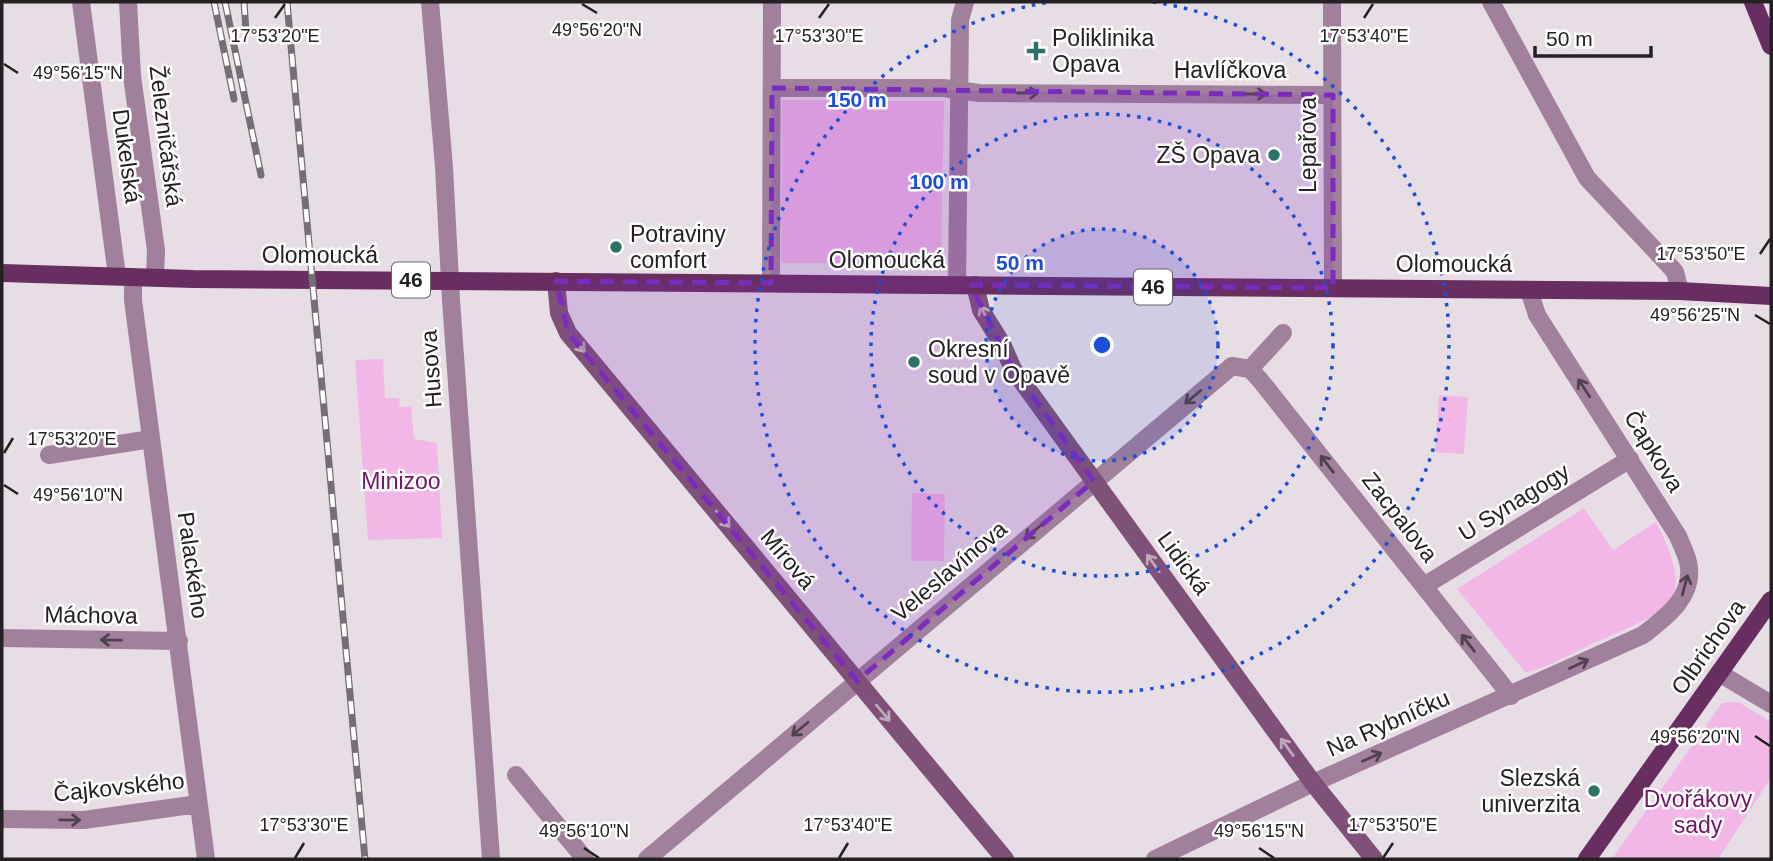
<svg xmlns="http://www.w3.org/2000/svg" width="1773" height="861" font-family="Helvetica,sans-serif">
  <rect width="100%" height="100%" fill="#e7dee5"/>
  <!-- green -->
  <path fill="#f2b7e7" d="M782,100L944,101L941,257L931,264L781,263Z
    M383,359L385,398H399L400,407L411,406L414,439L437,443L442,538L368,540L355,360Z
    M1439,395L1468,397L1464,454L1435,452Z
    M912,493L945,494L944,561H911Z
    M1584,508L1613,550L1656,522C1700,608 1667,610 1594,643C1575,651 1545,670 1525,672L1457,589Z
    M1738,702L1771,722V778L1718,859H1612L1722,703Z"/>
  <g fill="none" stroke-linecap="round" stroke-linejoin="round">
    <!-- street -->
    <path stroke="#a1809b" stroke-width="18" d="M81,2L117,276
      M128,2L132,76L156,250L155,277
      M430,2L444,167L451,300L491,859
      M1332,2L1333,288
      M1491,2L1587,178L1667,263L1675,272L1680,291
      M772,88H943L979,93L1333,95
      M133,277V300L206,859
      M771,283L772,2
      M957,285L960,20L965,2
      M1250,369L1283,333
      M49,455L151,439
      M1424,586L1630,459
      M2,638L179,641
      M1719,673L1771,704
      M516,775L585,859
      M2,819L84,820L198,804
      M647,859L1232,366L1250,369L1260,380L1511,696
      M1155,859L1313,783L1643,635C1665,618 1696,596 1688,562C1686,553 1681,544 1678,536L1537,315L1529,290"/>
    <!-- secondary -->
    <path stroke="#805178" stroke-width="18" d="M556,281L559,313L568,333L1005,859
      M975,285L981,310L1002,344L1013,369L1313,783L1374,859"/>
    <!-- primary -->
    <path stroke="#682e5f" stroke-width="18" d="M1753,2L1771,46
      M2,273L193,279L1680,291L1771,296
      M1587,859L1771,600"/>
    <defs>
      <path id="rail" d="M214,2L234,99
        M225,2L261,175
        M244,2L246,31
        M287,2L365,859"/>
    </defs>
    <!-- rail casing -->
    <use href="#rail" stroke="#746f73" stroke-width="7"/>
    <!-- rail -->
    <use href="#rail" stroke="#fff" stroke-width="4.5" stroke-dasharray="13" stroke-linecap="butt"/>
  </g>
  <!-- one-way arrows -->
  <defs><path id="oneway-shaft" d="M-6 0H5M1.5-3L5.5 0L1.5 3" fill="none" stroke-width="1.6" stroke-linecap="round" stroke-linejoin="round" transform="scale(1.75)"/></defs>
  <g stroke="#50424d">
    <use href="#oneway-shaft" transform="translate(1028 93)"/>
    <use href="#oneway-shaft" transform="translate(1256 94)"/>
    <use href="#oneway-shaft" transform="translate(1584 388) rotate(-123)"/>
    <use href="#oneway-shaft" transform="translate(1193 397) rotate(140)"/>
    <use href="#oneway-shaft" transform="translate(1327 464) rotate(-128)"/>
    <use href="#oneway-shaft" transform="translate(1033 532) rotate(140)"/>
    <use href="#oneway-shaft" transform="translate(1685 585) rotate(-75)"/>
    <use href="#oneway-shaft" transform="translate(111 640) rotate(-179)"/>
    <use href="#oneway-shaft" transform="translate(1468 643) rotate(-128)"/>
    <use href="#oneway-shaft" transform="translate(1579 664) rotate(-25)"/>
    <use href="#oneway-shaft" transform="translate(800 729) rotate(140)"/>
    <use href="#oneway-shaft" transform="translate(1372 757) rotate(-24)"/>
    <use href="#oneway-shaft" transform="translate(70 820) rotate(1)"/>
  </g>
  <g stroke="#c0a8bc">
    <use href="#oneway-shaft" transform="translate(985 315) rotate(-118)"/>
    <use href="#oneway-shaft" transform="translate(578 344) rotate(50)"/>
    <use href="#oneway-shaft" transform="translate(723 519) rotate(50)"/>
    <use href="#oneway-shaft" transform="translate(1153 563) rotate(-126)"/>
    <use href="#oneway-shaft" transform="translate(883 713) rotate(50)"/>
    <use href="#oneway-shaft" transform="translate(1287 747) rotate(-126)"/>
  </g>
  <!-- marked area -->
  <path fill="#7b2cbf" fill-opacity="0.2" stroke="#7b2cbf" stroke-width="5" stroke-dasharray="14 9" stroke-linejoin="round" d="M772,88L1333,95V288L971,285L1013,369L1094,481L857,681L568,333L556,281L771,283Z"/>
  <!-- ticks -->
  <path fill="none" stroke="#242123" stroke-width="2.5" d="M582,4L597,13M275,18L285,4M819,18L829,4M1364,18L1373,4M4,64L18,73M1760,254L1770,239M1755,315L1770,324M4,453L13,438M4,485L18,494M1755,736L1770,746M584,848L599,858M1259,848L1274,858M295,858L304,843M839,858L848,843M1383,858L1393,843"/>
  <!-- distance rings -->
  <circle cx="1102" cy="345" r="116" fill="#1d4ed8" fill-opacity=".12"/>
  <g fill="none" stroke="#1d4ed8" stroke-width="3.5" stroke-dasharray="3.5 7">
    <circle cx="1102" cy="345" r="116"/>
    <circle cx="1102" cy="345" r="231"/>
    <path d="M1153 2A347 347 0 1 1 1051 2"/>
  </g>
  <!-- markers -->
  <g fill="#2c7369" stroke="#fff" stroke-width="2.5">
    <path d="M1032.5 40.5h7v7h7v7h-7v7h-7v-7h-7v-7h7z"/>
    <circle cx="1274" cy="155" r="7"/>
    <circle cx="616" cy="247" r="7"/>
    <circle cx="914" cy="362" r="7"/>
    <circle cx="1594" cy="791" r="7"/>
  </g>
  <g text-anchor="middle" stroke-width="5" stroke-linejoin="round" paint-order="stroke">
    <!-- shield labels -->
    <g fill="#fff" stroke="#666465" stroke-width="2">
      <rect x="392" y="262.5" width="38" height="35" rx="5"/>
      <rect x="1134" y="269.5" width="38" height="35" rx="5"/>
    </g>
    <g font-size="21" font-weight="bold" fill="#242123">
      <text x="411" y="287">46</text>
      <text x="1153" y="294">46</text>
    </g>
    <!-- poi labels -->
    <g font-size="23" fill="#242123" stroke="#fff" text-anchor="start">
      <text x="1052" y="46">Poliklinika<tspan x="1052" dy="26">Opava</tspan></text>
      <text x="1260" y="163" text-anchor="end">ZŠ Opava</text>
      <text x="630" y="242">Potraviny<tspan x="630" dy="26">comfort</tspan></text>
      <text x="928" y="357">Okresní<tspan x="928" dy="26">soud v Opavě</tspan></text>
      <text x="1580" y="786" text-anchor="end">Slezská<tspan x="1580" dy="26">univerzita</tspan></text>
    </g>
    <!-- street labels -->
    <g font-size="23" fill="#242123" stroke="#fff">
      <text x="1230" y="78">Havlíčkova</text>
      <text transform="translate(166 136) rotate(83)" y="8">Železničářská</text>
      <text transform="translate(1308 145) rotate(-90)" y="8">Lepařova</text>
      <text transform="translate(127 156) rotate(82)" y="8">Dukelská</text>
      <text x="320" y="263">Olomoucká</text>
      <text x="887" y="268">Olomoucká</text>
      <text x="1454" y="272">Olomoucká</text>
      <text transform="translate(431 369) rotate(-94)" y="8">Husova</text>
      <text transform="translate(1654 451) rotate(58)" y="8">Čapkova</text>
      <text transform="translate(1514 502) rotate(-32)" y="8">U Synagogy</text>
      <text transform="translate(1400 517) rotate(52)" y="8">Zacpalova</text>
      <text transform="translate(788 559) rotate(50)" y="8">Mírová</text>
      <text transform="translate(1184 563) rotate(54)" y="8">Lidická</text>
      <text transform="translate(193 565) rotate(82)" y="8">Palackého</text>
      <text transform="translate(949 571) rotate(-40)" y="8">Veleslavínova</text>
      <text transform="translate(91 615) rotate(1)" y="8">Máchova</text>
      <text transform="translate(1708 647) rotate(-55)" y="8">Olbrichova</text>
      <text transform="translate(1388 723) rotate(-24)" y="8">Na Rybníčku</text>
      <text transform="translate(119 787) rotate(-6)" y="8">Čajkovského</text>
    </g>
    <!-- park labels -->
    <g font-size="23" fill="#711567" stroke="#fff">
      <text x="401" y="489">Minizoo</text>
      <text x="1698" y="807">Dvořákovy<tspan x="1698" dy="26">sady</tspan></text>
    </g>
  </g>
  <g font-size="18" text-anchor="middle" fill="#242123" stroke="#fff" stroke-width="5" stroke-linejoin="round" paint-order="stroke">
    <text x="597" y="36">49°56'20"N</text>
    <text x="275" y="42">17°53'20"E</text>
    <text x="819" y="42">17°53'30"E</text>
    <text x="1364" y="42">17°53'40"E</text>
    <text x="78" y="79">49°56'15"N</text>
    <text x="1701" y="260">17°53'50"E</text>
    <text x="1695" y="321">49°56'25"N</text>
    <text x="72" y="445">17°53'20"E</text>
    <text x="78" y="501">49°56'10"N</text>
    <text x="1695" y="743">49°56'20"N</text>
    <text x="304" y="831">17°53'30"E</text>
    <text x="848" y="831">17°53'40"E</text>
    <text x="1393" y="831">17°53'50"E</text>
    <text x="584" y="837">49°56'10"N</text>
    <text x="1259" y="837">49°56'15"N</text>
  </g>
  <circle cx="1102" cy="345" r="10" fill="#1d4ed8" stroke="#fff" stroke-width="3.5"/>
  <g font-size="21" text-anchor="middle" font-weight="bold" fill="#1d4ed8" stroke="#fff" stroke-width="5" stroke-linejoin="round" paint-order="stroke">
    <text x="857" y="107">150 m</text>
    <text x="939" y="189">100 m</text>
    <text x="1020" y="270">50 m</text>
  </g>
  <!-- border -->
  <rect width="1773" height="861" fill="none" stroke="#242123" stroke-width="7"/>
  <!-- scale -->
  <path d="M1535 46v10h116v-10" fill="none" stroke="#242123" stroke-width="3.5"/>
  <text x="1546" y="46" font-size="21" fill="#242123" stroke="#ffffff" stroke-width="5" paint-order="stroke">50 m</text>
</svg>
